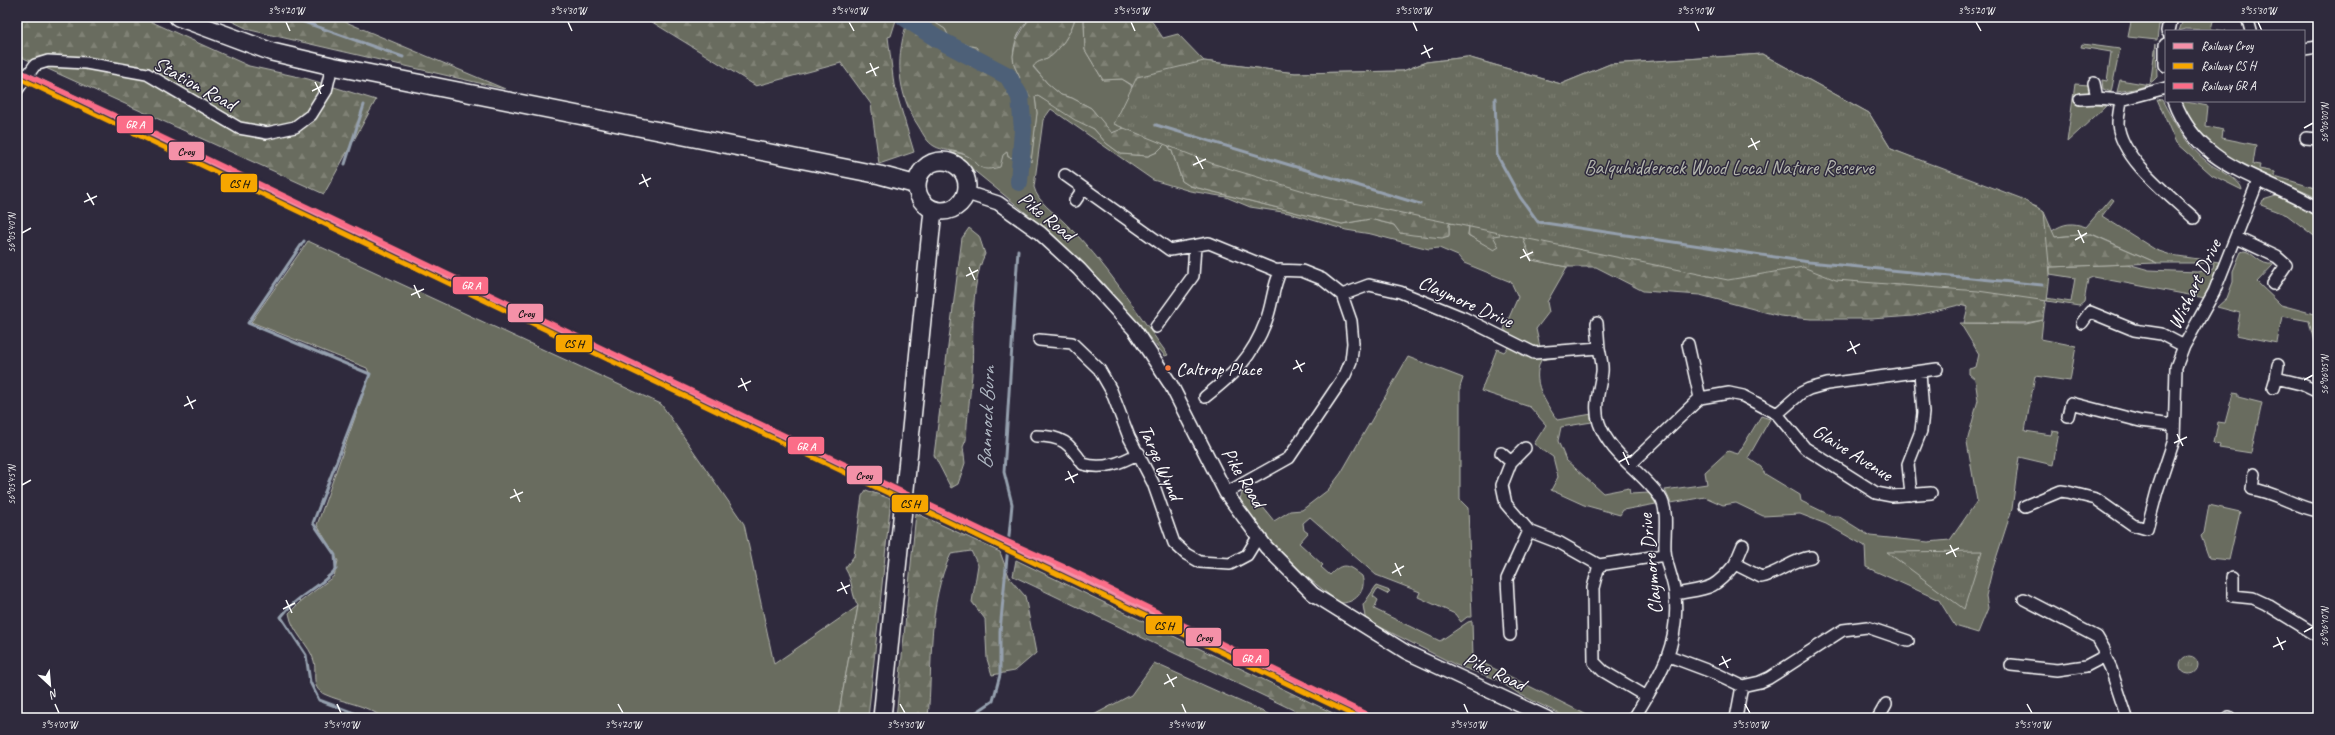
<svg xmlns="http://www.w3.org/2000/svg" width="2335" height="735" font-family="Caveat,sans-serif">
  <defs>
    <pattern id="forest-firs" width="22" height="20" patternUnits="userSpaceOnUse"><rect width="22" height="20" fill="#696c5e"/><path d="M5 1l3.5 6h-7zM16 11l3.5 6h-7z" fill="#808276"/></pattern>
    <pattern id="cemetery-stones" width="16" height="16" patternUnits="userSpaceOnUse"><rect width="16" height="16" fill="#696c5e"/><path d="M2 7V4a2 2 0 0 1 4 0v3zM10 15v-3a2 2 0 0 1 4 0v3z" fill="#808276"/></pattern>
    <pattern id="park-tufts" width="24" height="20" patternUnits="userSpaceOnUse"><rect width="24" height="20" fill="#696c5e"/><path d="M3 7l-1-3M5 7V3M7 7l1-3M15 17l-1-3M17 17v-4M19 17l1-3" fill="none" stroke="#808276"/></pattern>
  </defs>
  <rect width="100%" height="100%" fill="#2f2a3d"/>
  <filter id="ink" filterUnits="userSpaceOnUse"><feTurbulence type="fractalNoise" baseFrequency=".025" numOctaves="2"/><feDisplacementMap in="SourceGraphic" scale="8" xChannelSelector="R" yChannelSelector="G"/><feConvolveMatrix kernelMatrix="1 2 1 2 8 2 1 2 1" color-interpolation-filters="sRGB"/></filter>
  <g filter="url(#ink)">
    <!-- grass -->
    <path fill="#696c5e" stroke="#b4b6ae" d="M926,17H939L945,21L949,17H1023L1027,22C1017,32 1011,50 1014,64C1015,69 1019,73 1020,78L1006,74L966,44L957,43L948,35L945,29Z
      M1075,17H1084L1085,50L1103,80L1122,79L1131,85L1137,112C1131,124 1126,130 1111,133L1091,108L1072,98L1061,95L1047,83L1033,66C1037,61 1041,61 1047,59C1059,52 1073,30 1075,17Z
      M2132,17H2160L2157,40L2128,37Z
      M2184,17H2214L2211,29L2226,31L2186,29L2179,31Z
      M2156,43L2157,77C2147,89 2132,89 2117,92L2120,80L2150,85Z
      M2082,44L2120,49L2111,92L2103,89L2102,80L2107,81L2111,52L2081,47Z
      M2075,84L2089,85L2090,90L2086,94L2093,105L2106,106L2067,142Z
      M1038,96L1094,129L1106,143L1121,154L1148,156L1157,152L1166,143L1172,151L1182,181L1190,186L1342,224L1370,219L1394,225L1400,233L1449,235V224L1462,220L1469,227L1468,235L1494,249L1493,235L1498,226L1523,232L1524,241L1532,260L1567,267L1547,302L1549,312L1536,329L1540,347C1527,349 1511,339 1504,329L1518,297L1511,282L1464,263L1458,256L1439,248L1429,249L1371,234L1346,230L1289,213L1250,207L1226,197L1190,191L1153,180L1051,109L1043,120L1034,187C1038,203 1054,212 1065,223C1106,262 1135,310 1168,355L1165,356L1102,282L1052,234L950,151L970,156L980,167C1004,155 1016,148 1026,122H1029L1027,156L1031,159L1037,113L1035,97Z
      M2157,99L2162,100C2175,124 2187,147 2210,164C2218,170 2241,179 2242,190L2212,175L2176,143Z
      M2181,101L2208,106L2206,126L2223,130L2222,138L2256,145L2253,164L2260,165L2259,169L2275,172V176L2318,189V199C2300,188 2280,184 2261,175C2225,159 2198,137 2181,101Z
      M2276,196L2306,207L2318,214V239L2287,215L2261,205L2263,200Z
      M2111,198L2114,200L2102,216L2156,250L2171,255L2219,262L2205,298L2093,277L2088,279L2084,302L2079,306L2047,301L2046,298L2071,302L2075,278L2050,274V267L2128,264L2149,270L2173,271L2198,272L2213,269L2214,264L2206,263H2157L2092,234L2054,237L2052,231C2064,223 2072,222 2086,227Z
      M308,241L661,404L744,524L774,664L858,606L838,718H383C366,704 343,703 324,694C310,687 317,673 314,661C310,645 292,633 289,613L300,602L334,576L338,561L317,525L370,375L367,368L251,322Z
      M2244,251C2254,252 2259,266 2274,264L2257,282L2281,305L2318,315V344L2314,342L2309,321L2282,316L2277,343L2236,335L2240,313L2217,307L2227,298L2233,282V271L2241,252Z
      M2043,320L2041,339L2076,346L2070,381L2035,376L2025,431L2051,435L2052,431L2059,432L2053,465L2019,457L2012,509L1992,571L1986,596L1988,608L1978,633L1955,626L1939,600L1866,567L1865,546L1826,524L1800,514L1763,516L1736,503L1723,505L1705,497L1671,503L1665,490L1707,484L1705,472L1728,451L1738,454L1761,416L1770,419L1748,458L1761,467L1765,474L1800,495L1801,501L1832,516H1838L1870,536L1928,542L1950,540L1977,501L1967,442L1978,400L1975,379L1969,374V369L1976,367L1979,354L1960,323L2026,324Z
      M1509,346L1525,357L1564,354L1568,356L1541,360C1531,382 1545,401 1557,420L1592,414V422L1561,427L1558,441L1566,460L1603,493L1629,488L1630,494L1649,493L1656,504L1623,510L1620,515L1584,505L1551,490L1558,477L1553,457L1534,444L1546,425L1530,407L1481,391L1497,349L1504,352Z
      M1408,357L1463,378L1460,387V500L1468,508L1472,617H1467L1461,622L1455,614L1418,597L1420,592L1376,575L1310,517L1303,523L1304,530L1308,533L1299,543L1323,565L1321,567L1330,575C1343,561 1348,565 1362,576C1367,591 1355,604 1339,603L1279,554L1242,506L1240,499L1243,490L1245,492L1248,489L1260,507L1262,506L1274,521L1290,511L1302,510L1328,490L1341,473Z
      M2233,393L2238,394V397L2262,403L2251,453L2219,448L2220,445L2214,443L2218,422L2225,423Z
      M2209,505L2240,512L2229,560L2209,558L2201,536L2204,533Z
      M1376,586L1390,591L1387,594L1377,589L1373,596L1378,600L1374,609L1440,641L1468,622L1472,621L1473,658L1593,718H1568L1519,694L1496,679L1456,665L1368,621L1365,617L1363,605Z
      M1154,663L1277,718H1088L1131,695Z"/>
    <!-- forest -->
    <path fill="url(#forest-firs)" stroke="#b4b6ae" d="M17,17H141L249,66L308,79L376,100L324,194L17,55Z
      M223,17H334L505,89L250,30Z
      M644,17H697L764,21L777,17H897L891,36L888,37L894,85L914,152L879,164L871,104L841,63L756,86Z
      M909,17H926L945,29L948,35L957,43L976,47L987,62L1016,79L1020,78L1014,65L1013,56L1016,41L1027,22L1034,17H1075C1073,30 1059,52 1047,59C1041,61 1037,61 1033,67L1047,83L1061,95L1072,98L1091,108L1112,133L1129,126L1137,112L1132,85L1122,79L1103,80L1085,50L1084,17H1149L1163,38L1178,34L1204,61L1295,73L1403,71L1426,62L1467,57L1561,84L1610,64L1762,54L1869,113L1891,149L2037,207L2044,212L2055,237L2091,234L2157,263L2050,267L2043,320L2026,323H1964L1968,307L1959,305L1913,316L1871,319H1811L1780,316L1700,295L1643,291L1596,267H1567L1532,260L1524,241L1523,232L1498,226L1500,235L1493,236L1499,247L1494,250L1468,235L1469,227L1462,220L1449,224V236L1442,238L1413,235L1400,233L1394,225L1370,219L1342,224L1190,186L1182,181L1172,151L1166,143L1157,152L1148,156L1121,154L1106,143L1094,129L1075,120L1038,96L1035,97L1037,113L1031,162L1027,157L1029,122H1026L1014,158L1008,157L1007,152L1003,155L1000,167C974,174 982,161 963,154C955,150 942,151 934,146C927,142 923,134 919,127C896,93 895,55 909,17Z
      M969,228L979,236L985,254C969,287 974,339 972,375C970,397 967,418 966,440L963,447L965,463L958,484L951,488L934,455L962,238Z
      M866,490L891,499L868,718H838L858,606C850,591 854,583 845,568L854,556L862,496Z
      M916,513L1000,552L1010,579L1025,596L1036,653L1015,671L992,675L987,659L985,619L972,602L978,565L971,551L951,554C927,603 933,664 928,718H896Z
      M1016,560L1343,718H1310L1013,576Z"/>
    <!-- cemetery -->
    <path fill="url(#cemetery-stones)" stroke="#b4b6ae" d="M697,17H777L764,21Z"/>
    <!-- park -->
    <path fill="url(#park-tufts)" stroke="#b4b6ae" d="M1762,54L1869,113L1891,149L2020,198L2044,212L2050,274L2047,301L1978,291L1836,280L1803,267L1728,280L1324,197L1211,163L1114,124L1137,77L1204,61L1295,73L1403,71L1426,62L1467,57L1561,84L1610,64Z
      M1982,551L1964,609L1887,552Z
      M2180 665a9 9 0 1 1 18 0a9 9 0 1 1-18 0Z"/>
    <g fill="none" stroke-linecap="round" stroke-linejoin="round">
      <!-- stream -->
      <path stroke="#95a0ae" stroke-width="3" d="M290,17L403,57
        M1495,98L1497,155L1520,197L1538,222L1809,262L2042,285
        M1156,125L1420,204
        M345,164L364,105
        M304,241L248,323L370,374L313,523L335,555L336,569C319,589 297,595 281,617L306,655L310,682L319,700L367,718
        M968,718L993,701L1000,675V631L1012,504L1004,472L1018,250"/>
      <!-- river -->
      <path stroke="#4e6078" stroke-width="18" d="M904,17L936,38L1008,76L1020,97L1023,130L1019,182"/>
      <defs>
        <path id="minor" d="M2247,17L2251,31
          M2304,49L2318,47
          M2094,83L2097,98L2121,100
          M2166,88L2121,100C2120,108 2118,116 2118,124C2121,159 2169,195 2194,218
          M17,90L35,65L48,61L86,63L147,74L239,128L267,133L295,127L311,115L326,91L332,66
          M2080,99L2097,98
          M2306,138L2318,139
          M1065,175L1170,250L1209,243L1275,270L1302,271L1322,279L1342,295L1351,321L1353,343L1351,361L1345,375L1289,458L1226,493
          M1075,201L1083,189
          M2237,238L2277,257L2286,265L2273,284
          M1342,295L1369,285L1400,292L1464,318L1534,353L1599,348C1600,355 1603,364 1602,372C1600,389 1593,406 1599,423C1609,453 1642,472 1660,497C1669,510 1664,535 1665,550C1666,566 1674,580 1675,595C1680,646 1659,677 1634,718
          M1597,323L1599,348
          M2082,323L2090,312L2134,330L2161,334L2184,346
          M1156,327L1193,276L1195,246
          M1039,340L1072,343L1099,369L1111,390L1129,437L1153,483L1174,543L1186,554L1200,562L1230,564L1247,555L1258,537
          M1688,344L1700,398
          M2276,378L2278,365
          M2273,388L2276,378L2301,384L2318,392
          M1205,397C1235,373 1252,358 1266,321C1273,303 1272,288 1281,270
          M1777,414L1801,393L1809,389L1827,384L1937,369
          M2068,416L2071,403L2140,421L2174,425
          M1036,436C1063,436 1069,443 1083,464C1103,470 1121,463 1139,453
          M1525,448L1511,462L1502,485L1506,504L1529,531L1560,543L1599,565L1665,555
          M1501,453L1511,462
          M1631,464L1700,398L1729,393L1743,396L1777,414L1805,448L1876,493L1892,496L1931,493
          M2254,474L2252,489C2275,492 2295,507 2318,511
          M1911,495L1908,464L1921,431L1923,413L1920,372
          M2025,506L2061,491L2068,492L2096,499L2133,525L2147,529L2157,491L2174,440L2176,367L2184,346L2214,292L2258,181
          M1735,564L1743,545
          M1599,565L1593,588L1594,662L1603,671L1647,697
          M2233,577V596L2253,598L2266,604L2318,636
          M1675,594C1708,588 1713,591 1735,564L1761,577C1780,573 1791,560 1811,557
          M2024,599L2097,637L2104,649L2105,656L2111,669L2127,718
          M1510,635L1507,579L1529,531
          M1669,656L1717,674L1742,686L1760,682L1769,678L1843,630L1867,627L1908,641
          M2011,665L2057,670L2086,666L2105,656
          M2229,717V718
          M1736,718L1742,686
          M1878,718L1886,704"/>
        <path id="tertiary" d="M2168,31L2171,17
          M2166,45V65
          M2174,101C2200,170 2263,175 2318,209
          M967,193L998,203L1040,233L1079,269L1134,329L1171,385L1226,493L1266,547L1313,594L1406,652L1547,718"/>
        <path id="primary" d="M178,17L272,52L332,66L880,175L917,185
          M917 186a25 25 0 1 1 50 0a25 25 0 1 1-50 0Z
          M882,718L933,210"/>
      </defs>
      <!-- minor casing -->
      <use href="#minor" stroke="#fff" stroke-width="14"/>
      <!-- tertiary casing -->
      <use href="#tertiary" stroke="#fff" stroke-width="16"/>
      <!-- primary casing -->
      <use href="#primary" stroke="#fff" stroke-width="20"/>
      <!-- minor -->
      <use href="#minor" stroke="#2f2a3d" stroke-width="11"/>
      <!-- tertiary -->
      <use href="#tertiary" stroke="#2f2a3d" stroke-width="13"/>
      <!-- primary -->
      <use href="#primary" stroke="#2f2a3d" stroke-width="17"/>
      <defs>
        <path id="rail-1" d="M17,70L1373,718"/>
        <path id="rail-2" d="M17,77L1359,718"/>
        <path id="rail-3" d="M20,72L155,134L984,531L1067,568L1364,713"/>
      </defs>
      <!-- rail-1 casing -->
      <use href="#rail-1" stroke="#2f2a3d" stroke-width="8"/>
      <!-- rail-2 casing -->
      <use href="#rail-2" stroke="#2f2a3d" stroke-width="8"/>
      <!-- rail-3 casing -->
      <use href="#rail-3" stroke="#2f2a3d" stroke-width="8"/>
      <!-- rail-1 -->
      <use href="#rail-1" stroke="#f491a8" stroke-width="5"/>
      <!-- rail-2 -->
      <use href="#rail-2" stroke="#f7a600" stroke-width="5"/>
      <!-- rail-3 -->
      <use href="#rail-3" stroke="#fb6d88" stroke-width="5"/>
    </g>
  </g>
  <!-- ticks -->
  <path fill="none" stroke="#fff" stroke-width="1.5" d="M286,22L290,31M568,22L572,31M849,22L854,31M1131,22L1135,31M1413,22L1417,31M1695,22L1699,31M1976,22L1981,31M2258,22L2262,31M1424,45L1430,58M1421,54L1433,48M870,63L876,76M866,73L879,67M315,82L321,94M312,91L324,85M2304,128L2313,123M1751,138L1757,150M1748,147L1760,141M1196,156L1203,169M1193,165L1206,159M642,174L648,187M639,184L651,178M87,193L94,205M84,202L97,196M2078,230L2084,243M22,233L31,228M2075,240L2087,233M1523,249L1530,261M1520,258L1533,252M969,267L975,280M966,276L978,270M414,285L420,298M411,295L424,289M1850,341L1856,354M1847,351L1860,344M1296,360L1302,372M1293,369L1305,363M741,378L747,391M2304,380L2313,375M738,387L751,381M187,396L193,409M184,406L196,400M2177,434L2183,446M2174,443L2187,437M1623,452L1629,465M1619,462L1632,455M1068,471L1074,483M1065,480L1078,474M22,485L31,480M514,489L520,502M510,498L523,492M1950,545L1956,557M1946,554L1959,548M1395,563L1401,576M1392,573L1404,566M841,582L847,594M837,591L850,585M286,600L292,613M283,609L295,603M2304,632L2313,627M2277,637L2283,650M2273,647L2286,641M1722,656L1728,668M1719,665L1731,659M1167,674L1174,687M1164,684L1177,677M55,704L59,713M337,704L341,713M618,704L623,713M900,704L905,713M1182,704L1186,713M1464,704L1468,713M1745,704L1750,713M2027,704L2032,713"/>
  <!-- markers -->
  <circle fill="#f6793e" stroke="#2f2a3d" stroke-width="1.5" cx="1168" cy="368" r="3.5"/>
  <g text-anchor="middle" stroke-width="3" stroke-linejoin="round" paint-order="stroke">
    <!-- bus labels -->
    <g font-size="19" fill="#fff" stroke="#2f2a3d" text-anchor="start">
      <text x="1176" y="375">Caltrop Place</text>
    </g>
    <!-- street labels -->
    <g font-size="20" fill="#fff" stroke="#2f2a3d">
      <text transform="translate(195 83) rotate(29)" y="7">Station Road</text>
      <text transform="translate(1047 216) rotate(39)" y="7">Pike Road</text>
      <text transform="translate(2194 284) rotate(-64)" y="7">Wishart Drive</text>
      <text transform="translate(1466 301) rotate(24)" y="7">Claymore Drive</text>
      <text transform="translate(1853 452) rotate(32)" y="7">Glaive Avenue</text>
      <text transform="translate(1161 462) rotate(66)" y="7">Targe Wynd</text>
      <text transform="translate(1244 477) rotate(59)" y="7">Pike Road</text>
      <text transform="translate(1650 564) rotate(-96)" y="7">Claymore Drive</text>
      <text transform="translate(1495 671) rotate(25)" y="7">Pike Road</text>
    </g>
    <!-- park labels -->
    <g font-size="20" fill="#b4b6ae" stroke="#2f2a3d">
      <text x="1729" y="174">Balquhidderock Wood Local Nature Reserve</text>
    </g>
    <!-- water labels -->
    <g font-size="21" font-style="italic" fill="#afb7c2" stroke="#2f2a3d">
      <text transform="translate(986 418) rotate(-88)" y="7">Bannock Burn</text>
    </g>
  </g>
  <g stroke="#2f2a3d" stroke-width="1.5">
    <rect x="116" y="115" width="38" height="19" rx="4" fill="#fb6d88"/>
    <rect x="168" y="141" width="37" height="20" rx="4" fill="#f491a8"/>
    <rect x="220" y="173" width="38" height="20" rx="4" fill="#f7a600"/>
    <rect x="452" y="276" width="37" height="19" rx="4" fill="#fb6d88"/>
    <rect x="507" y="303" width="37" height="20" rx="4" fill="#f491a8"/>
    <rect x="555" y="334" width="38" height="19" rx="4" fill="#f7a600"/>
    <rect x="787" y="436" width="38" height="19" rx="4" fill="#fb6d88"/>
    <rect x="846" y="465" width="37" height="20" rx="4" fill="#f491a8"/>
    <rect x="891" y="494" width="38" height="19" rx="4" fill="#f7a600"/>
    <rect x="1145" y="615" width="38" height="20" rx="4" fill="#f7a600"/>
    <rect x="1185" y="627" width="37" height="20" rx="4" fill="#f491a8"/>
    <rect x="1232" y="648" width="38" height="19" rx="4" fill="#fb6d88"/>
  </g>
  <g font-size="11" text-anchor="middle" font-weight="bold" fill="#fff">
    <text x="135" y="128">GR A</text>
    <text x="471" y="289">GR A</text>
    <text x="806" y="450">GR A</text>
    <text x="1251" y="662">GR A</text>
  </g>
  <g font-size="11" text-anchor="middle" font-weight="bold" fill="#111">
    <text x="186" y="155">Croy</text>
    <text x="239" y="187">CS H</text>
    <text x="526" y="317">Croy</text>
    <text x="574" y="347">CS H</text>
    <text x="864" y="479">Croy</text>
    <text x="910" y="507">CS H</text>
    <text x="1164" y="629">CS H</text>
    <text x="1204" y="641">Croy</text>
  </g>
  <!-- margin -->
  <rect width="2335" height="735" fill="none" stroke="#2f2a3d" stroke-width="44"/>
  <!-- legend -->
  <rect x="2165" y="30" width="140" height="72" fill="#2f2a3d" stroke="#827f8b"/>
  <rect x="2173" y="43" width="20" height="6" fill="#f491a8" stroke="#827f8b"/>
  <text x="2201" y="50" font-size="12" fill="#ffffff">Railway Croy</text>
  <rect x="2173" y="63" width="20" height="6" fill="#f7a600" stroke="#827f8b"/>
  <text x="2201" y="70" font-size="12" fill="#ffffff">Railway CS H</text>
  <rect x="2173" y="83" width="20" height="6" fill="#fb6d88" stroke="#827f8b"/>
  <text x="2201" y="90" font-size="12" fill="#ffffff">Railway GR A</text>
  <!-- north arrow -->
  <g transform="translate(50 685) rotate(154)" stroke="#2f2a3d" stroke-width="3" paint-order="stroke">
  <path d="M0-3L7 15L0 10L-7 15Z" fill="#ffffff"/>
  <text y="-6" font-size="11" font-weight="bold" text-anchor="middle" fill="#ffffff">N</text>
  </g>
  <rect x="22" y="22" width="2291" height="691" fill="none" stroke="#fff" stroke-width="1.5"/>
  <g font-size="10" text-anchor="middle" fill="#fff">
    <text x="286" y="14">3°54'20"W</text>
    <text x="568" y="14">3°54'30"W</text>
    <text x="849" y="14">3°54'40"W</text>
    <text x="1131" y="14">3°54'50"W</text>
    <text x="1413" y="14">3°55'00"W</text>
    <text x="1695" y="14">3°55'10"W</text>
    <text x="1976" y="14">3°55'20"W</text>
    <text x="2258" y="14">3°55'30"W</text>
    <text transform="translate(2324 123) rotate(-90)" y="4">56°06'00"N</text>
    <text transform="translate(11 233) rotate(-90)" y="4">56°05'40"N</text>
    <text transform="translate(2324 375) rotate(-90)" y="4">56°06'05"N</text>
    <text transform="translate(11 485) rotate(-90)" y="4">56°05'45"N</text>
    <text transform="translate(2324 627) rotate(-90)" y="4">56°06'10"N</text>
    <text x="59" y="728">3°54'00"W</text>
    <text x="341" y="728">3°54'10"W</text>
    <text x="623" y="728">3°54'20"W</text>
    <text x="905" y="728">3°54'30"W</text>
    <text x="1186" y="728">3°54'40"W</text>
    <text x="1468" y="728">3°54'50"W</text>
    <text x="1750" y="728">3°55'00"W</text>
    <text x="2032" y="728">3°55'10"W</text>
  </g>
</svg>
